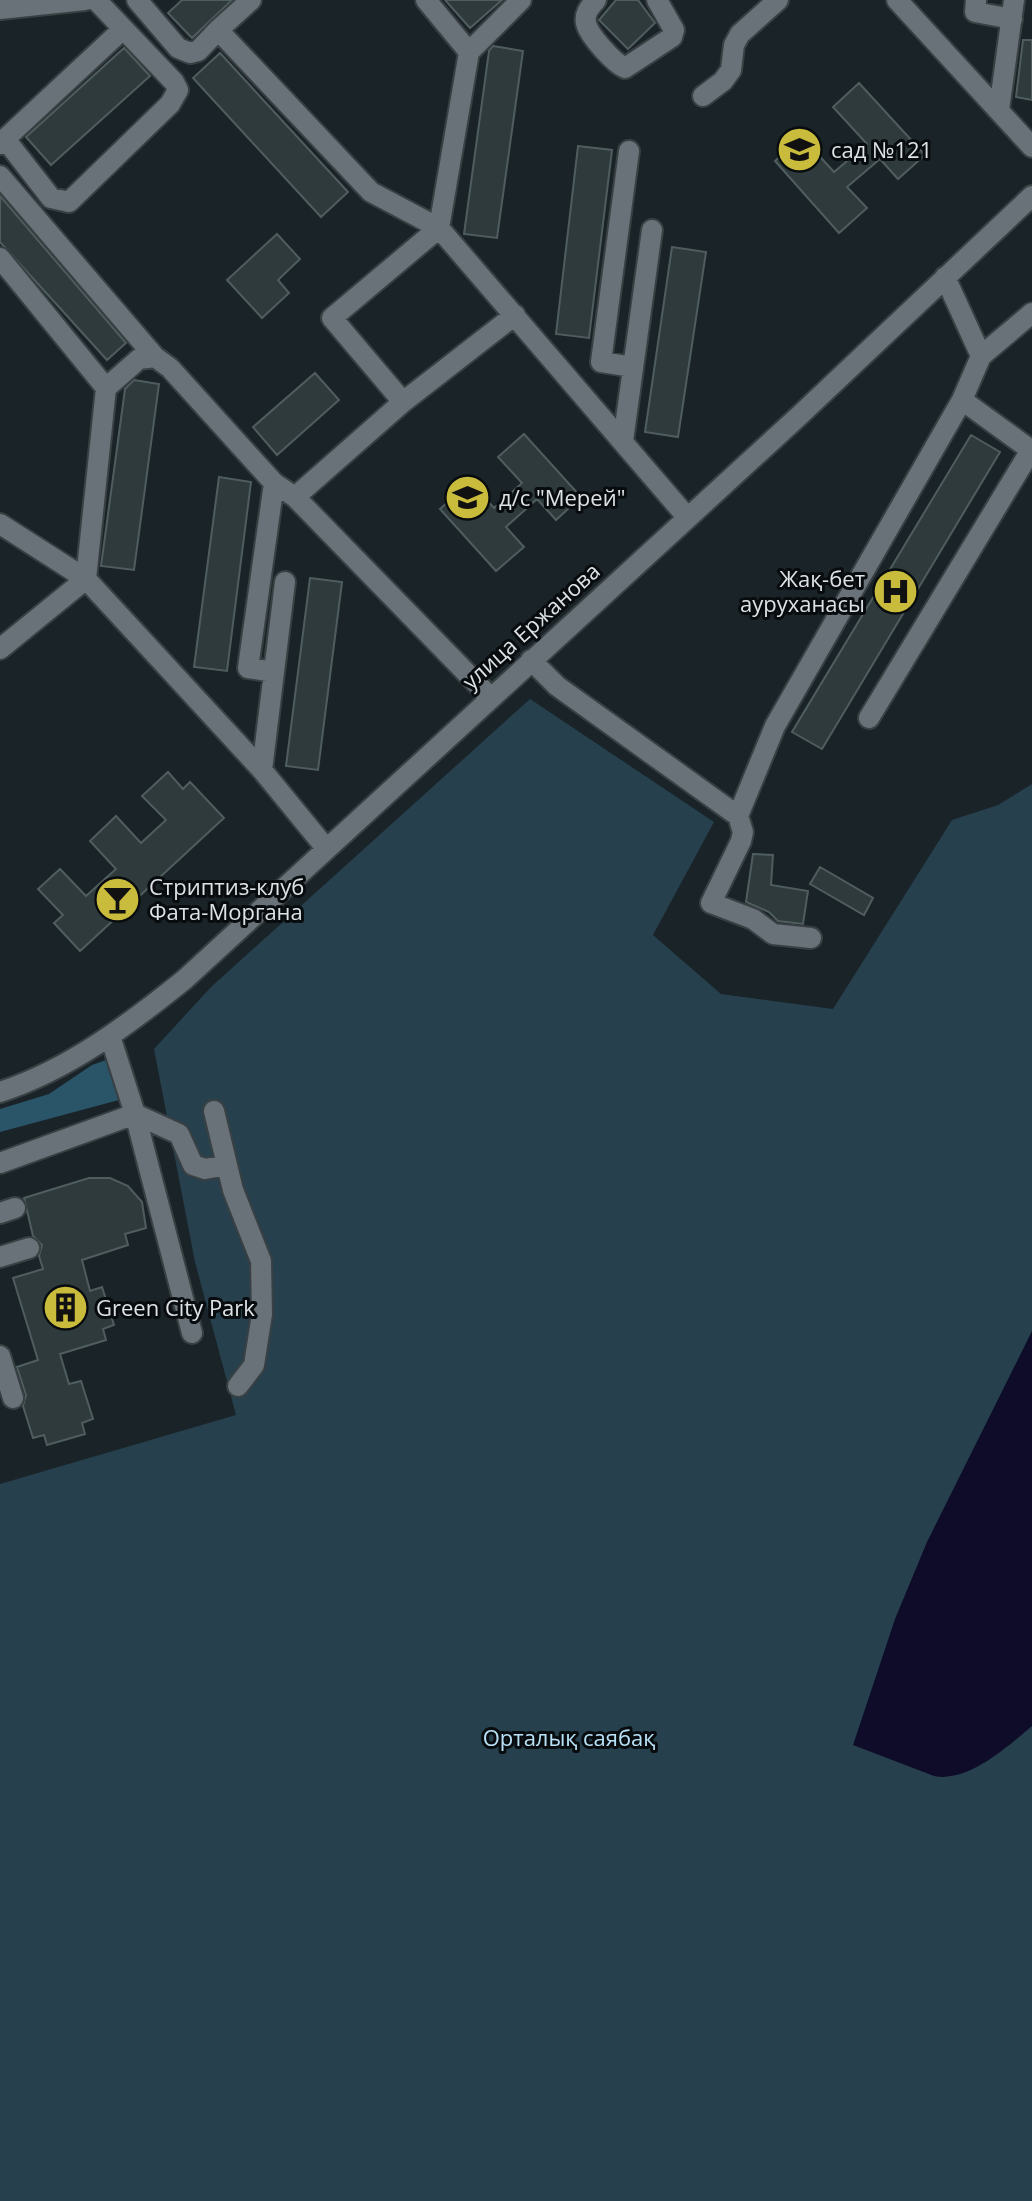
<svg xmlns="http://www.w3.org/2000/svg" width="1032" height="2201" font-family="'Open Sans',sans-serif">
  <rect width="100%" height="100%" fill="#1a2328"/>
  <!-- green -->
  <path fill="#26404d" d="M530,699L714,822L653,935L721,994L833,1009L952,820L998,805L1032,784V2201H0V1484L236,1415L195,1262L154,1049L211,987Z"/>
  <!-- forest -->
  <path fill="#2a5568" d="M106,1060L130,1097L0,1132V1109L49,1094L92,1065Z"/>
  <!-- water -->
  <path fill="#0e0c29" d="M1032,1331V1726C1007,1747 968,1783 934,1776L853,1745L895,1619L927,1542Z"/>
  <!-- building -->
  <path fill="#2e3a3b" stroke="#505d5e" stroke-width="2" d="M182,0H232L192,38L168,13Z
    M445,0H502L470,28Z
    M616,0H638L655,23L628,49L599,20Z
    M1023,40H1032V100L1016,97Z
    M493,46L523,51L497,238L464,234L489,51Z
    M124,48L150,76L51,165L26,137Z
    M220,53L348,192L321,217L193,78Z
    M859,83L925,155L898,179L880,159L847,187L867,208L839,233L775,161L802,137L834,172L867,144L833,107Z
    M578,146L612,150L589,338L556,334Z
    M0,196L126,343L107,360L0,242Z
    M277,234L300,259L278,280L289,293L262,318L227,280Z
    M672,247L706,252L678,437L645,432Z
    M315,373L339,400L277,455L253,427Z
    M134,380L159,384L134,570L101,566L125,389Z
    M524,434L581,497L556,520L537,499L506,527L524,547L496,571L440,509L470,482L494,508L522,483L498,457Z
    M971,435L1000,452L822,749L792,732Z
    M219,477L251,482L227,671L194,667Z
    M310,578L342,582L318,770L286,766Z
    M168,772L183,789L190,782L224,818L80,951L54,923L63,915L38,889L60,869L86,896L116,869L90,841L116,816L141,843L166,820L142,796Z
    M753,854L773,855L771,885L808,891L803,924L778,921L769,912L746,902Z
    M820,867L873,898L864,915L810,884Z
    M89,1178H110L128,1186L142,1202L146,1228L125,1234L128,1245L82,1260L90,1291L102,1287L114,1325L103,1329L106,1340L60,1354L69,1384L81,1381L93,1419L82,1423L85,1434L47,1445L44,1435L33,1438L23,1406L26,1395L17,1367L38,1360L13,1278L43,1269L39,1256L42,1245L33,1236L24,1198Z"/>
  <g fill="none" stroke-linecap="round" stroke-linejoin="round">
    <defs>
      <path id="minor" d="M137,0L178,48L190,53L198,51L218,30
        M251,0L218,30L371,192L439,228L332,318L403,402
        M426,0L469,52L439,228L687,517
        M596,0C590,7 584,13 586,23C589,36 614,63 625,68L672,37L674,30L657,0
        M897,0L1032,147
        M976,0L975,12L1012,19
        M0,9L85,0
        M469,52L521,0
        M703,96L723,81L731,70L734,45L740,34L778,0
        M999,110L1014,0
        M5,139L123,29
        M0,144L5,139L51,198L69,202L170,104L178,90L174,82L96,0
        M629,151L601,362L633,367
        M0,176L155,357
        M0,258L106,388L86,579L0,649
        M945,277L981,356L962,400
        M981,356L1032,313
        M106,388L139,359L155,357L170,368L274,483L295,497L490,697
        M623,441L652,230
        M295,497L403,402L515,315
        M0,524L86,579L262,770L325,847
        M531,660L557,686L738,816L743,832L741,841L711,903L753,919L773,934L811,938
        M274,672L248,668L274,483
        M262,770L285,582
        M738,816L775,726L962,400L1031,450L869,718
        M0,1092C68,1070 128,1025 184,980L800,415L1032,196
        M214,1111L233,1190L261,1261L262,1314L254,1365L238,1386
        M135,1114L192,1333
        M135,1114L179,1134L193,1165L205,1169L227,1165
        M0,1163L135,1114L110,1036
        M0,1213L15,1208
        M0,1257L29,1248
        M0,1356L13,1398"/>
    </defs>
    <!-- minor casing -->
    <use href="#minor" stroke="#394044" stroke-width="24"/>
    <!-- minor -->
    <use href="#minor" stroke="#687278" stroke-width="20"/>
  </g>
  <!-- icons -->
  <defs>
    <symbol id="school-disc" viewBox="-11 -11 22 22"><circle r="9.5" fill="#c9bb3b" stroke="#080c0e"/><path d="M0-5L7-2L0 1L-7-2ZM-4 1L0 2.5L4 1V4Q0 6-4 4Z" fill="#111"/></symbol>
    <symbol id="hospital-disc" viewBox="-11 -11 22 22"><circle r="9.5" fill="#c9bb3b" stroke="#080c0e"/><path d="M-5-5h3v3.5h4V-5h3V5h-3V1.5h-4V5h-3Z" fill="#111"/></symbol>
    <symbol id="bar-disc" viewBox="-11 -11 22 22"><circle r="9.5" fill="#c9bb3b" stroke="#080c0e"/><path d="M-6-5H6L.8 .8V4.5H3.5V6h-7V4.5H-.8V.8Z" fill="#111"/></symbol>
    <symbol id="building-disc" viewBox="-11 -11 22 22"><circle r="9.5" fill="#c9bb3b" stroke="#080c0e"/><path d="M-4-6H4V6H1V3H-1V6H-4ZM-2.5-4.3h1.7v1.8h-1.7ZM.8-4.3h1.7v1.8H.8ZM-2.5-1h1.7V.8h-1.7ZM.8-1h1.7V.8H.8Z" fill="#111"/></symbol>
  </defs>
  <g fill-rule="evenodd">
    <use href="#school-disc" x="774" y="124" width="51" height="51"/>
    <use href="#school-disc" x="442" y="472" width="51" height="51"/>
    <use href="#hospital-disc" x="870" y="566" width="51" height="51"/>
    <use href="#bar-disc" x="92" y="874" width="51" height="51"/>
    <use href="#building-disc" x="40" y="1282" width="51" height="51"/>
  </g>
  <g text-anchor="middle" stroke-width="6" stroke-linejoin="round" paint-order="stroke">
    <!-- poi labels -->
    <g font-size="22" fill="#dce2e5" stroke="#080c0e" text-anchor="start">
      <text x="831" y="158">сад №121</text>
      <text x="499" y="506">д/с "Мерей"</text>
      <text x="865" y="587" text-anchor="end">Жақ-бет<tspan x="865" dy="25">ауруханасы</tspan></text>
      <text x="149" y="895">Стриптиз-клуб<tspan x="149" dy="25">Фата-Моргана</tspan></text>
      <text x="96" y="1316">Green City Park</text>
    </g>
    <!-- street labels -->
    <g font-size="22" fill="#dce2e5" stroke="#080c0e">
      <text transform="translate(531 626) rotate(-42)" y="8">улица Ержанова</text>
    </g>
    <!-- park labels -->
    <g font-size="22" fill="#b7e1f6" stroke="#080c0e">
      <text x="569" y="1746">Орталық саябақ</text>
    </g>
  </g>
</svg>
